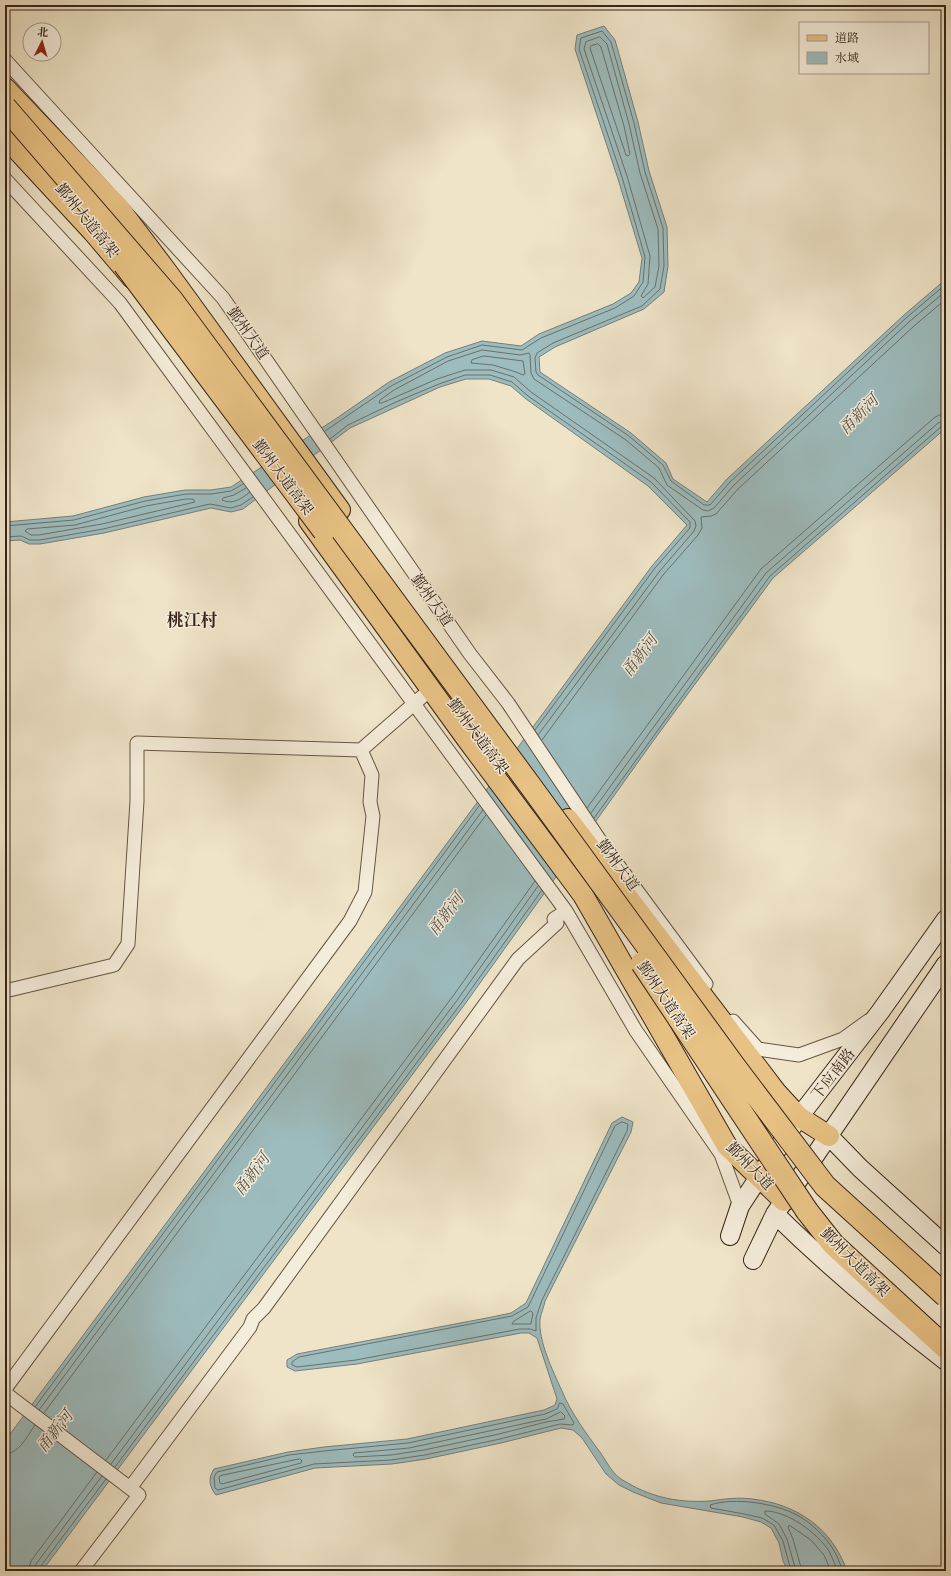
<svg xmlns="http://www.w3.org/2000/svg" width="951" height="1576" font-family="'IM FELL DW Pica','Noto Serif SC',serif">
  <rect width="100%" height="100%" fill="#efe4c8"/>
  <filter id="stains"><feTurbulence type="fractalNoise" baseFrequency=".005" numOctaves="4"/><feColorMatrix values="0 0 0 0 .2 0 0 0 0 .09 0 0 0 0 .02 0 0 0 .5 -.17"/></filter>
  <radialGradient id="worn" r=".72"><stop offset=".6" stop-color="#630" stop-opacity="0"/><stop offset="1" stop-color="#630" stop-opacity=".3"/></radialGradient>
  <!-- water -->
  <path fill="#9dbcbe" stroke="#747f7b" d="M604,26L615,40L638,122L649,171L667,227L668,266L664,292L644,309L555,347L539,357L540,372L631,433L666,463L673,479L707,502L727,479L904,315L946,279V428L773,578L651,744L465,1004L42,1571H5V1441L652,566L687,525L648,486L526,399L511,386L489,379H466L440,387L350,428L243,509L231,512L211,508L104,533L40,544H29L20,540L5,541V522L73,516L144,497L185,490H211L231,487L337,418L389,382L445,353L482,341L521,346L539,334L613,304L631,293L639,282L642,258L618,179L575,49L577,35Z
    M622,1117L633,1122L631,1132L545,1301C544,1307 541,1313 540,1319C538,1341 553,1371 562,1391C571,1413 586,1433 600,1452C605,1459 610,1469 616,1475C619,1478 624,1481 628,1483C653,1498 681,1503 710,1501C724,1499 738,1497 752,1499C797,1504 832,1528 847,1571H788L783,1561L779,1543L771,1528L761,1522L743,1517L661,1503L633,1492L619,1485L606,1474L582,1438L573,1430L561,1428L501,1443L426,1459L392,1464L315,1468L216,1495C209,1487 208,1478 214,1469L288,1452L324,1447L407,1439L544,1410L555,1405L557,1399L537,1338L529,1333H521L357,1364L295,1371L287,1367V1360L297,1354L492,1317L511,1313L526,1303L612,1123Z"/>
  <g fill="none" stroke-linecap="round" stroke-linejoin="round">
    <!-- shore -->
    <path stroke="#6a706a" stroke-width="1" d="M600,37L607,44L629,124L640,173L658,229L659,266L655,287L643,298L641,296L648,284L650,256L627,176L584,49L586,42Z
      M598,44L601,47L624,126L630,154L628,156L626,155L590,48L591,46Z
      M484,356L523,361L525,374L523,375L516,372L493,365L471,363L472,360Z
      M325,431L391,386L447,357L482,345L522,350L541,338L615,308L634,296L643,282L645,257L622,177L579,49L581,38L602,31L611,42L634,123L645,172L663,228L664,266L660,289L642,306L553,343L537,353L535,358L536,372L538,375L629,436L663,465L671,481L704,505H710L730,482L906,318L946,284
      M330,439L348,425L396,402L439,384L465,375H490L512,382L528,396L651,482L690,522V528L655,568L535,730
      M246,488L234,495L223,498L222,500C233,505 241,499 250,492
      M186,499H193L195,502L102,524L39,535H31L25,531L27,529L75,525L146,506Z
      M5,526L74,520L145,501L186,494H211L231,491L243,484
      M5,537L21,536L30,540H40L103,529L210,504L231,508L241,505L253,497
      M538,735L659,572L694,531L696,526L695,521L654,478L531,392L514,377L491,370H465L437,379L382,403H379L380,400L394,390L448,361L482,350L520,355L529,353L530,355L531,373L534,379L626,440L659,468L667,485L703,510L708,511L714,508L734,485L910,321L946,291
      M542,740L663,575L698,535L702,528L701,517L711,516L716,514L738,489L914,326L946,299
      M587,808L761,569L934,418L939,415L946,414
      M591,813L766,573L938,423L946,420
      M594,818L770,576L942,426L946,425
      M622,1122L628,1124L627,1131L542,1300L536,1318V1331L530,1329H520L356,1360L297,1367L292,1365V1362L299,1357L512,1316L528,1307L615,1126Z
      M531,1311L533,1313L531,1324H512L513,1322Z
      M560,1403L563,1404L574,1423L573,1425L560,1424L500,1439L425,1455L391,1460L314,1464L218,1490L215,1488L214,1477L217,1472L289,1455L324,1451L408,1443L545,1414L557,1409Z
      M35,1407L479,806
      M39,1410L483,810
      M561,1412L565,1416L564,1419L546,1422L499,1434L424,1450L391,1455L355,1457L353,1455L354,1453L409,1448L546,1419Z
      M44,1413L486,815
      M5,1454C20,1453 27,1436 35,1425
      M300,1459L302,1461L301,1463L222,1484L220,1483L219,1478L220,1476Z
      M106,1460L453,996L535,881
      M111,1464L458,999L538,886
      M115,1467L462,1002L542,890
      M28,1571L31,1561L97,1472
      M34,1571L36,1564L102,1476
      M39,1571L40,1567L106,1479
      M791,1571L783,1541L774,1525L762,1518L744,1514L711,1508L710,1505C734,1497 774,1503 797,1515C810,1522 825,1536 833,1549C837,1555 840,1564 843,1571
      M796,1571L787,1539L779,1524L765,1514V1511C788,1511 817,1533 829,1551C832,1557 835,1565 838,1571
      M802,1571L793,1539L788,1527L789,1525L811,1540L824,1555L831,1571"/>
    <defs>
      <path id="street" d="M5,60L223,298L470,654L508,703L601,842L706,984
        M5,179L120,303L566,911L636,1031L721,1154L740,1206
        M5,991L114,965L128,944L137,801V743L361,750L431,689
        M733,1021L758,1049L799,1055L843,1039L868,1021
        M5,1389L350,921L365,892L373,816L370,802L372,775L361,750
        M5,1393L139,1495L81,1571
        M130,1488L250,1327L253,1319L264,1308L518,959L557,923L554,919L566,911"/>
      <path id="secondary" d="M829,1136L860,1168L946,1246
        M775,1214C829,1267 886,1315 946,1361
        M730,1236L740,1206L782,1142L799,1117L880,1012L946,919
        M753,1260L775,1214L946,964"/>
      <path id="primary" d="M5,88L119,208L168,273L340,510
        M5,137L93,232L132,278
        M309,521L466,738L583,895L727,1146L784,1201
        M568,819L776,1092L799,1117L829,1136"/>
      <path id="highway" d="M807,1211L833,1244L946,1348"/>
    </defs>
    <!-- street casing -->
    <use href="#street" stroke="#655443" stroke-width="15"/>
    <!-- secondary casing -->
    <use href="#secondary" stroke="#372417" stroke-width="20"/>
    <!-- primary casing -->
    <use href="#primary" stroke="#372417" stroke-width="22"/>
    <!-- highway casing -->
    <use href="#highway" stroke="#372417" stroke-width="24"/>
    <!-- street -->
    <use href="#street" stroke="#f5eddb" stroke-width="13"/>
    <!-- secondary -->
    <use href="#secondary" stroke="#f5eddb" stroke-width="18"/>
    <!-- primary -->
    <use href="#primary" stroke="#e8c284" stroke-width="20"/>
    <!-- highway -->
    <use href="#highway" stroke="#e8c284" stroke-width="22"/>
    <defs>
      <path id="highway-bridge" d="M5,107L172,300L532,788L735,1067L825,1186L946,1296
        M124,264L324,531
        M642,963L807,1211"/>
    </defs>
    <!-- highway-bridge casing -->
    <use href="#highway-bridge" stroke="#372417" stroke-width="24" stroke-linecap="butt"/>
    <!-- highway-bridge -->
    <use href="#highway-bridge" stroke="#e8c284" stroke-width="22"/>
  </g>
  <g text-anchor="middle" stroke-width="3" stroke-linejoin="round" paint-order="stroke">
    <!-- street labels -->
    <g font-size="15" fill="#372417" stroke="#f5eddb">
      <text transform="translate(87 220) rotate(51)" y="5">鄞州大道高架</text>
      <text transform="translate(248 333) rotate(55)" y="5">鄞州大道</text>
      <text transform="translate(283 477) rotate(53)" y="5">鄞州大道高架</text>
      <text transform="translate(432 600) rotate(55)" y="5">鄞州大道</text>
      <text transform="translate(478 736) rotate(53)" y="5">鄞州大道高架</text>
      <text transform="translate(618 865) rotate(54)" y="5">鄞州大道</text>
      <text transform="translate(666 1000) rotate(56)" y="5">鄞州大道高架</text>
      <text transform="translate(833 1074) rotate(-52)" y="5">下应南路</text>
      <text transform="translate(750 1166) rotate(46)" y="5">鄞州大道</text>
      <text transform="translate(855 1262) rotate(45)" y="5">鄞州大道高架</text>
    </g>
    <!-- water labels -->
    <g font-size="16" font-style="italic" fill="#565249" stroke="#f5eddb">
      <text transform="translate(858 414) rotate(-45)" y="6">甬新河</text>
      <text transform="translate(639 655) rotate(-53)" y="6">甬新河</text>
      <text transform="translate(445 914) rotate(-53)" y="6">甬新河</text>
      <text transform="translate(251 1174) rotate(-53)" y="6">甬新河</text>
      <text transform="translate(54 1431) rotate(-52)" y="6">甬新河</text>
    </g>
    <!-- quarter labels -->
    <g font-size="17" font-weight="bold" fill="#372417" stroke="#f5eddb">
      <text x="192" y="626">桃江村</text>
    </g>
  </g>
  <!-- margin -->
  <rect width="951" height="1576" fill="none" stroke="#efe4c8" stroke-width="20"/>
  <rect x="6" y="6" width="939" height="1564" fill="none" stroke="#372417" stroke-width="2"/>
  <rect x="10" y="10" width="931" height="1556" fill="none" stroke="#372417"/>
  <!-- legend -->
  <rect x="799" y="22" width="130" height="52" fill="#f5eddb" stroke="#a99d8d"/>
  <rect x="807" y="35" width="20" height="6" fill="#e8c284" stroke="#a99d8d"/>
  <text x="835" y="42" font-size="12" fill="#372417">道路</text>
  <rect x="807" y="52" width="20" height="12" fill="#9dbcbe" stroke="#a99d8d"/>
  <text x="835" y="62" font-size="12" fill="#372417">水域</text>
  <!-- north arrow -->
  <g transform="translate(42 42) rotate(5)"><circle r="19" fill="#f5eddb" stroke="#a99d8d"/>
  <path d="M0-3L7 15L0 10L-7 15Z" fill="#8f2418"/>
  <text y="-6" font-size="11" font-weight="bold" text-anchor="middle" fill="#372417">北</text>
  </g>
  <rect width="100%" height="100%" filter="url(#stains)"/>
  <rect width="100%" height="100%" fill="url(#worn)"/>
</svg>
